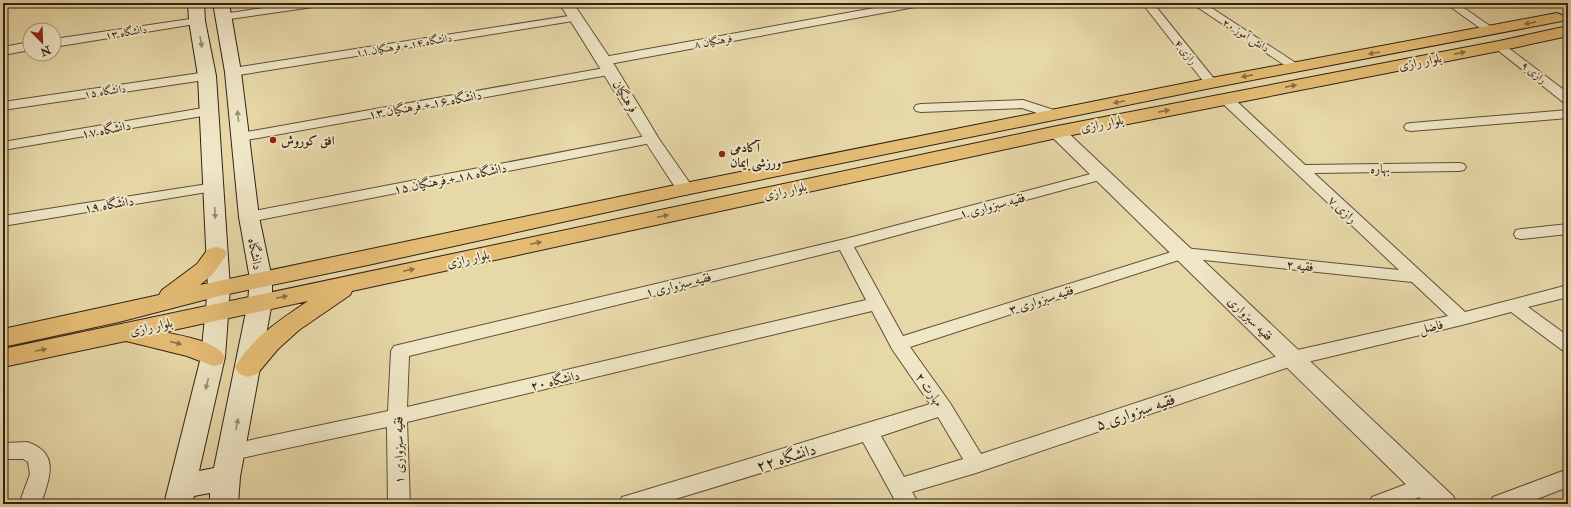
<svg xmlns="http://www.w3.org/2000/svg" width="1571" height="507" font-family="'IM FELL Double Pica',Amiri,serif">
  <rect width="100%" height="100%" fill="#e7d8a8"/>
  <filter id="stains"><feTurbulence type="fractalNoise" baseFrequency=".005" numOctaves="4"/><feColorMatrix values="0 0 0 0 .2 0 0 0 0 .09 0 0 0 0 .02 0 0 0 .5 -.17"/></filter>
  <radialGradient id="worn" r=".72"><stop offset=".6" stop-color="#630" stop-opacity="0"/><stop offset="1" stop-color="#630" stop-opacity=".3"/></radialGradient>
  <g fill="none" stroke-linecap="round" stroke-linejoin="round">
    <defs>
      <path id="minor" d="M297,3H325L320,6L223,20L217,17L223,14Z
        M902,3H925L920,6L604,65L600,64L598,61L600,58L604,57Z
        M1142,3H1153L1215,80L1217,83L1215,86H1207Z
        M1191,3H1204L1302,67L1300,70H1292Z
        M1445,3H1457L1497,31L1495,33H1487Z
        M575,15L579,16L581,18L579,20L233,76L229,75L227,72L229,69L233,68Z
        M197,18L201,19L203,21L201,23L54,47V39Z
        M30,42V50L3,55V47Z
        M1499,42L1503,44L1568,93V103L1563,102L1495,48L1493,46L1495,44Z
        M610,67L614,68L616,71L614,74L241,141L236,140L234,137L236,134L241,133Z
        M207,72L211,73L213,76L211,79L3,110V102Z
        M1226,95L1231,96L1305,165L1459,163L1464,164L1466,167L1464,170L1459,171L1314,173L1465,312L1568,285V297L1528,307L1568,336V352L1562,350L1511,312L1462,325L1295,365L976,473L912,492L919,504H897L863,442L659,504H618L622,497L629,495L930,404L892,349L872,311L407,422L410,504H388L387,427L232,460L225,458L222,452L225,446L232,444L388,411L391,351L394,346L845,239L1102,171L1107,172L1109,175L1107,178L854,247L903,336L1184,248L1399,270L1221,102L1220,99L1221,96ZM840,250L866,300L407,407L409,356ZM1185,258L1412,282L1448,316L1293,351L981,454L950,403L910,347ZM938,417L963,459L904,477L881,436Z
        M1023,100L1060,112L1062,115L1060,118L1055,119L1022,108L921,112L916,111L914,108L916,105L921,104Z
        M209,107L214,108L216,111L214,114L3,150V142Z
        M1568,110V118L1411,131L1406,130L1404,127L1406,124L1411,123Z
        M651,135L656,136L658,139L656,142L249,222L244,220L241,217L244,214L249,212Z
        M214,183L219,184L221,187L219,190L3,226V216Z
        M1568,224V234L1522,239L1516,238L1514,234L1516,230L1522,229Z
        M27,442C61,453 49,478 41,504H19L30,474L28,462L23,459H3V443Z
        M1568,469V487L1524,504H1489L1493,497Z
        M1425,477L1432,480L1435,486L1432,492L1403,504H1368L1372,497Z"/>
      <path id="tertiary" d="M559,3H573L612,61L659,139L694,189L691,193L685,195L679,193C637,131 600,66 559,3Z
        M1057,127L1063,128L1453,496L1457,504H1426L1051,136L1049,132L1051,128Z"/>
      <path id="secondary" d="M188,3H204L205,21L216,76L230,288L225,357L199,471L214,468L248,302L250,279L239,217L225,72L213,3H229L241,72L259,217L272,279V302L240,477L238,504H210V493L194,496L192,504H164L201,357L208,288L198,76L189,21Z"/>
      <path id="primary" d="M1557,13L1562,15L1565,18L1562,21L1211,88L685,195L368,265L219,296L119,322L3,347V329L159,295L162,290L197,264L208,249L216,247L224,249L227,254L213,274L200,285L685,183L1211,78Z
        M1568,26V36L1499,51L1057,138L352,291L350,295L299,330L278,349L257,374L248,377L239,374L235,367C251,339 281,319 308,301L164,332C182,336 217,341 225,357L222,364L213,366L187,356L126,341L3,367V349L1057,126L1499,41Z"/>
    </defs>
    <!-- minor casing -->
    <use href="#minor" stroke="#5f4f3a" stroke-width="2"/>
    <!-- tertiary casing -->
    <use href="#tertiary" stroke="#5f4f3a" stroke-width="2"/>
    <!-- secondary casing -->
    <use href="#secondary" stroke="#322115" stroke-width="2"/>
    <!-- primary casing -->
    <use href="#primary" stroke="#322115" stroke-width="2"/>
    <!-- minor -->
    <use href="#minor" fill="#efe6c6" fill-rule="evenodd"/>
    <!-- tertiary -->
    <use href="#tertiary" fill="#efe6c6" fill-rule="evenodd"/>
    <!-- secondary -->
    <use href="#secondary" fill="#efe6c6" fill-rule="evenodd"/>
    <!-- primary -->
    <use href="#primary" fill="#e4bc74" fill-rule="evenodd"/>
  </g>
  <!-- one-way arrows -->
  <defs><path id="oneway-solid" d="M-6-.8H1V-3.2L6.5 0L1 3.2V.8H-6Z"/></defs>
  <g fill="#8b6e44">
    <use href="#oneway-solid" transform="translate(1530 23) rotate(169)"/>
    <use href="#oneway-solid" transform="translate(1374 53) rotate(170)"/>
    <use href="#oneway-solid" transform="translate(1460 53) rotate(-11)"/>
    <use href="#oneway-solid" transform="translate(1247 76) rotate(169)"/>
    <use href="#oneway-solid" transform="translate(1291 86) rotate(-11)"/>
    <use href="#oneway-solid" transform="translate(1119 102) rotate(168)"/>
    <use href="#oneway-solid" transform="translate(1164 111) rotate(-11)"/>
    <use href="#oneway-solid" transform="translate(663 216) rotate(-12)"/>
    <use href="#oneway-solid" transform="translate(536 243) rotate(-12)"/>
    <use href="#oneway-solid" transform="translate(409 270) rotate(-12)"/>
    <use href="#oneway-solid" transform="translate(282 297) rotate(-12)"/>
    <use href="#oneway-solid" transform="translate(176 343) rotate(14)"/>
    <use href="#oneway-solid" transform="translate(41 350) rotate(-12)"/>
  </g>
  <g fill="#9a8d76">
    <use href="#oneway-solid" transform="translate(201 42) rotate(80)"/>
    <use href="#oneway-solid" transform="translate(238 116) rotate(-96)"/>
    <use href="#oneway-solid" transform="translate(215 213) rotate(88)"/>
    <use href="#oneway-solid" transform="translate(207 384) rotate(104)"/>
    <use href="#oneway-solid" transform="translate(237 424) rotate(-79)"/>
  </g>
  <!-- markers -->
  <g fill="#8f2418" stroke="#efe6c6" stroke-width="1.5">
    <circle cx="273" cy="140" r="4"/>
    <circle cx="722" cy="154" r="4"/>
  </g>
  <g text-anchor="middle" stroke-width="4" stroke-linejoin="round" paint-order="stroke">
    <!-- far-street labels -->
    <g font-size="11" fill="#322115" stroke="#efe6c6">
      <text transform="translate(126 32) rotate(-9)" y="4">دانشگاه ۱۳</text>
      <text transform="translate(1246 35) rotate(32)" y="4">دانش آموز ۲۰</text>
      <text transform="translate(713 41) rotate(-10)" y="4">فرهنگیان ۸</text>
      <text transform="translate(404 45) rotate(-9)" y="4">دانشگاه ۱۴ + فرهنگیان ۱۱</text>
      <text transform="translate(1186 52) rotate(51)" y="4">رازی ۴</text>
      <text transform="translate(1534 72) rotate(38)" y="4">رازی ۹</text>
      <text transform="translate(105 91) rotate(-8)" y="4">دانشگاه ۱۵</text>
    </g>
    <!-- street labels -->
    <g font-size="13" fill="#322115" stroke="#efe6c6">
      <text transform="translate(1420 61) rotate(-11)" y="5">بلوار رازی</text>
      <text transform="translate(626 96) rotate(58)" y="5">فرهنگیان</text>
      <text transform="translate(425 104) rotate(-10)" y="5">دانشگاه ۱۶ + فرهنگیان ۱۳</text>
      <text transform="translate(1102 123) rotate(-11)" y="5">بلوار رازی</text>
      <text transform="translate(106 129) rotate(-10)" y="5">دانشگاه ۱۷</text>
      <text transform="translate(1380 168) rotate(-1)" y="5">بهاره</text>
      <text transform="translate(450 178) rotate(-11)" y="5">دانشگاه ۱۸ + فرهنگیان ۱۵</text>
      <text transform="translate(785 190) rotate(-12)" y="5">بلوار رازی</text>
      <text transform="translate(109 204) rotate(-9)" y="5">دانشگاه ۱۹</text>
      <text transform="translate(992 205) rotate(-15)" y="5">فقیه سبزواری ۱</text>
      <text transform="translate(1343 209) rotate(43)" y="5">رازی ۷</text>
      <text transform="translate(256 254) rotate(80)" y="5">دانشگاه</text>
      <text transform="translate(468 258) rotate(-12)" y="5">بلوار رازی</text>
      <text transform="translate(1300 265) rotate(6)" y="5">فقیه ۲</text>
      <text transform="translate(678 284) rotate(-14)" y="5">فقیه سبزواری ۱</text>
      <text transform="translate(1041 299) rotate(-18)" y="5">فقیه سبزواری ۳</text>
      <text transform="translate(1251 318) rotate(44)" y="5">فقیه سبزواری</text>
      <text transform="translate(151 326) rotate(-12)" y="5">بلوار رازی</text>
      <text transform="translate(1431 326) rotate(-13)" y="5">فاضل</text>
      <text transform="translate(555 380) rotate(-13)" y="5">دانشگاه ۲۰</text>
      <text transform="translate(930 389) rotate(55)" y="5">مهارت ۲</text>
      <text transform="translate(398 450) rotate(-91)" y="5">فقیه سبزواری ۱</text>
    </g>
    <!-- poi labels -->
    <g font-size="13" font-weight="bold" fill="#322115" stroke="#efe6c6" text-anchor="start">
      <text x="281" y="145">افق کوروش</text>
      <text x="730" y="152">آکادمی<tspan x="730" dy="15">ورزشی ایمان</tspan></text>
    </g>
    <!-- near-street labels -->
    <g font-size="16" fill="#322115" stroke="#efe6c6">
      <text transform="translate(1135 411) rotate(-19)" y="6">فقیه سبزواری ۵</text>
      <text transform="translate(786 457) rotate(-17)" y="6">دانشگاه ۲۲</text>
    </g>
  </g>
  <!-- margin -->
  <rect width="1571" height="507" fill="none" stroke="#e7d8a8" stroke-width="16"/>
  <rect x="4" y="4" width="1563" height="499" fill="none" stroke="#322115" stroke-width="2"/>
  <rect x="8" y="8" width="1555" height="491" fill="none" stroke="#322115"/>
  <!-- north arrow -->
  <g transform="translate(42 42) rotate(157)"><circle r="19" fill="#efe6c6" stroke="#a3977f"/>
  <path d="M0-3L7 15L0 10L-7 15Z" fill="#8f2418"/>
  <text y="-6" font-size="11" font-weight="bold" text-anchor="middle" fill="#322115">N</text>
  </g>
  <rect width="100%" height="100%" filter="url(#stains)"/>
  <rect width="100%" height="100%" fill="url(#worn)"/>
</svg>
